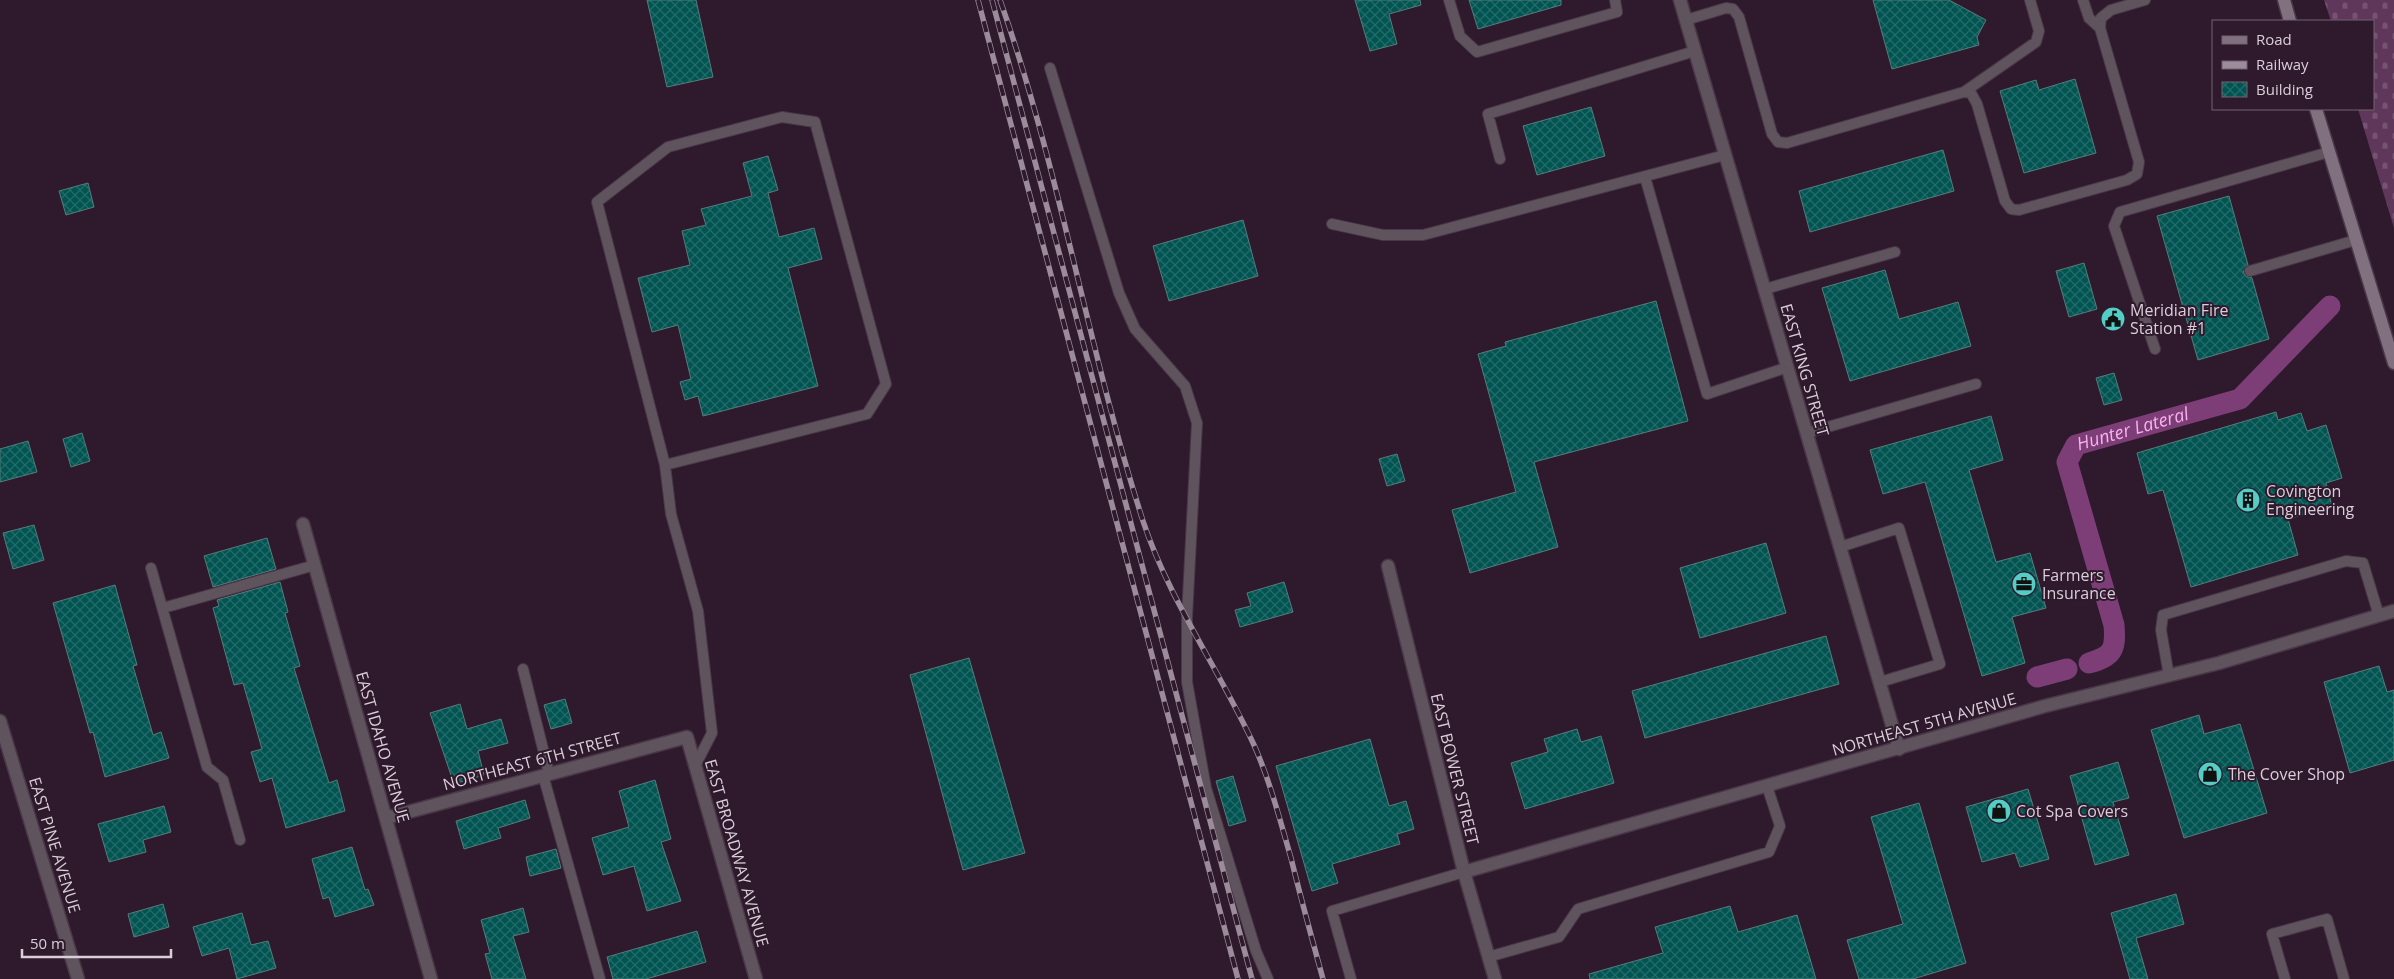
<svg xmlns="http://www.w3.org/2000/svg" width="2394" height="979" font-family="'Open Sans',sans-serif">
  <defs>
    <pattern id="cemetery-stones" width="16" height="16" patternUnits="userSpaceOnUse" patternTransform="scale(1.25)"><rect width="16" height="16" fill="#5f375a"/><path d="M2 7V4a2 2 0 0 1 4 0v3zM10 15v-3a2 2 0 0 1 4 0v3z" fill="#755371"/></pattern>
    <pattern id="building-cross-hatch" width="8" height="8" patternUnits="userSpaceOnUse" patternTransform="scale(1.25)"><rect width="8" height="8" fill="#005451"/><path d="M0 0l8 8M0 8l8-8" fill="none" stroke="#256b69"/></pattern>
  </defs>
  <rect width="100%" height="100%" fill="#2e1a2c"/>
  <!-- cemetery -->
  <path fill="url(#cemetery-stones)" d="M2324,0H2394V228L2358,109H2373V21H2331Z"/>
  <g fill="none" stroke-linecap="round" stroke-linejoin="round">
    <!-- canal -->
    <g stroke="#7d3e77" stroke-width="21">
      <path id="s1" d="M2089,663C2113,656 2116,650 2114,625L2067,462L2076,445L2240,399L2330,306"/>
      <path d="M2037,677L2067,669"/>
    </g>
  </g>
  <!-- building -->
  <path fill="url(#building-cross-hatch)" stroke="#557d7a" d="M647,0H696L713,77L667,87Z
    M1355,0H1420L1421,5L1389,14L1397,44L1370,51Z
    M1469,0H1561V5L1478,29Z
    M1873,0H1949L1986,20L1977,37L1979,45L1892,69Z
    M2075,79L2096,153L2024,173L2000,91L2036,80L2039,90Z
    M1591,107L1605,156L1537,175L1523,126Z
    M1943,150L1954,191L1810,232L1799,191Z
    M768,156L778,190L768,193L779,237L814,228L822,259L788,268L818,386L703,416L698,396L685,400L680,382L691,379L678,325L652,332L638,278L690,265L682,231L706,225L701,209L752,196L743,163Z
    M88,183L94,207L66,215L59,191Z
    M2229,196L2248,265L2243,272L2246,276L2252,278L2269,339L2198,360L2157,216Z
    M1243,220L1258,276L1169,301L1153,246Z
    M2084,263L2097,309L2069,317L2056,271Z
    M1885,270L1899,319L1958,302L1971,346L1850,381L1822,288Z
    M1656,301L1688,421L1534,462L1558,547L1470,573L1452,510L1516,492L1478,354L1506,346L1505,342Z
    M2114,373L2122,400L2104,405L2096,378Z
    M2276,412L2278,420L2301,413L2307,431L2326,425L2342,478L2326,483L2332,506L2288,519L2298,555L2191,587L2163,490L2148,494L2137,453Z
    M1991,416L2003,460L1969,470L1996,562L2030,553L2046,608L2012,617L2025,663L1982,676L1925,482L1883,494L1870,450Z
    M82,433L90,461L71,467L63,439Z
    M28,441L37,472L0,482V449Z
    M1397,454L1405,481L1387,486L1379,459Z
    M34,525L44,560L13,569L3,533Z
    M267,538L276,569L213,587L204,556Z
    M1766,543L1786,613L1700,638L1680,568Z
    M280,582L288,612L285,613L300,666L294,668L329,783L337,780L345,811L286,828L272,778L260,782L251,752L262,749L243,683L234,685L213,608L219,606L217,600Z
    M1284,582L1293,612L1240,627L1235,610L1251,606L1247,593Z
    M115,585L137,665L133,666L153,735L161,732L169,758L105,777L93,732L90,733L53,603Z
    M1826,636L1839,684L1645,738L1632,691Z
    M969,658L1025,853L963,870L910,675Z
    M2379,666L2387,692L2394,690V760L2350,773L2324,682Z
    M565,699L572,723L551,729L544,705Z
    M460,704L467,729L501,719L508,743L478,751L484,775L454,784L430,713Z
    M2199,715L2204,734L2240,724L2267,813L2184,838L2151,730Z
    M1577,729L1581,742L1601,736L1614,783L1525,809L1511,763L1548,752L1544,739Z
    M1370,739L1389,806L1406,801L1414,829L1397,834L1400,844L1332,864L1338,883L1312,891L1276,766Z
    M2118,762L2129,798L2113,802L2129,855L2095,865L2070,776Z
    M1233,776L1246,821L1229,826L1216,781Z
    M655,780L671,839L661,842L681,901L647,911L634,866L603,875L592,838L629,827L619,791Z
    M2028,789L2049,859L2020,867L2015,853L1982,862L1966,807Z
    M525,800L530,818L498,828L501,838L464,849L456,821Z
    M1919,803L1966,963L1913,979H1859L1847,940L1903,924L1871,817Z
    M164,806L171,832L143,840L146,852L109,862L98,824Z
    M352,847L365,890L368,889L374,905L335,917L329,897L323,899L312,859Z
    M556,849L561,868L530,876L526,857Z
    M2176,894L2184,924L2136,938L2148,979H2130L2111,913Z
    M163,904L169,927L134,937L128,914Z
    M1730,906L1738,932L1797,915L1816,979H1590L1589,974L1663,953L1655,927Z
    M523,908L529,932L513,936L526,979H492L485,954L490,953L481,920Z
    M242,913L251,945L268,941L276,968L237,979L229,948L202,956L193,927Z
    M697,931L706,962L646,979H613L607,957Z"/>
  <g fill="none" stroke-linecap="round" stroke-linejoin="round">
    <defs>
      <path id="service" d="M1449,0L1460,36L1477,52L1617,12L1615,0
        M2083,0L2089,18L2100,28
        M1686,20L1726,8L1733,9L1739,17L1772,134L1778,142L1787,143L1964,92L1971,93L1977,104L2005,201L2011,209L2019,210L2127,180L2137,174L2139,162L2100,28L2101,18L2111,10L2145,0
        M1050,68L1119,293L1135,329L1185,386L1197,423L1187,617V682L1206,788L1256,951L1268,979
        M1964,92L2036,42L2039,31L2030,0
        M1500,159L1488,114L1695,51
        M1645,177L1707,394L1788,367
        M1332,224L1383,235H1423L1725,155
        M2250,271L2356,240
        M1765,289L1895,252
        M2155,349L2114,226L2120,212L2329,152
        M1807,433L1976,384
        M665,465L867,414L886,384L815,122L782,117L668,147L597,202L665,465L671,514L698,611L712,733L695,766
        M1840,547L1899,528L1940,664L1880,682
        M151,568L207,767L223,780L240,840
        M163,608L315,565
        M523,669L549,773
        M2169,676L2161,630L2163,615L2346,561L2363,563L2379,616
        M543,775L600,979
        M1488,957L1559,937L1578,909L1769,852L1780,826L1767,786
        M1351,979L1332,911L1464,872
        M2285,979L2272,934L2327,919L2344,979"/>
      <path id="minor" d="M1680,0L1899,749
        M303,524L431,979
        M1388,566L1464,872L1495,979
        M386,818L687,737L756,979
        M1464,872L2045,706L2219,663L2394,611"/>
      <path id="tertiary" d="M0,721L78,979"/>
      <path id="secondary" d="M2284,0L2290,21
        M2316,109L2394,363"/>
    </defs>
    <!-- service casing -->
    <use href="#service" stroke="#4a3748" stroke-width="12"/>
    <!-- minor casing -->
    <use href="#minor" stroke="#4a3748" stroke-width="15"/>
    <!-- tertiary casing -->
    <use href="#tertiary" stroke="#4a3748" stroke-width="15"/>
    <!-- secondary casing -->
    <use href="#secondary" stroke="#4a3748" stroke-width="15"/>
    <!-- service -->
    <use href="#service" stroke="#5f545d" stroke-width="10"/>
    <!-- minor -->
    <use href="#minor" stroke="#5f545d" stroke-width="12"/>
    <!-- tertiary -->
    <use href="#tertiary" stroke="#5f545d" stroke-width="12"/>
    <!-- secondary -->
    <use href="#secondary" stroke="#81707f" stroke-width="12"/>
    <defs>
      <path id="rail" d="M978,0L1238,979
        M992,0L1252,979
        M1000,0C1060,170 1088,350 1143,521C1169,600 1219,669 1254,745C1270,781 1280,820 1291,858C1301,899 1312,939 1323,979"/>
    </defs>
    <!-- rail casing -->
    <use href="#rail" stroke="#9c8b9a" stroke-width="5.5"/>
    <!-- rail -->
    <use href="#rail" stroke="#2e1a2c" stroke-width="4" stroke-dasharray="11" stroke-linecap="butt"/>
  </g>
  <!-- icons -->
  <defs>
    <symbol id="civic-disc" viewBox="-11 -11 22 22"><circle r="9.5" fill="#54cdc7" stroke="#2e1a2c"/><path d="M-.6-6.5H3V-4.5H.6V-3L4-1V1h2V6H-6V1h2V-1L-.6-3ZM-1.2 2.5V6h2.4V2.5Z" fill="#111"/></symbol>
    <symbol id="building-disc" viewBox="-11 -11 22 22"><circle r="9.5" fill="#54cdc7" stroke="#2e1a2c"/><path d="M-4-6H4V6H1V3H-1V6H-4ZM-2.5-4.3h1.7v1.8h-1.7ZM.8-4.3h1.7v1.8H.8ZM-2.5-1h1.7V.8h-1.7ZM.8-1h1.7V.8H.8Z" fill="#111"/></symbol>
    <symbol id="office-disc" viewBox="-11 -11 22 22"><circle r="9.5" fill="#54cdc7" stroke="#2e1a2c"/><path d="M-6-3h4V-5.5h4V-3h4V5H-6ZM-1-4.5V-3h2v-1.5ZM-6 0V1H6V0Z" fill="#111"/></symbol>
    <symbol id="shop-disc" viewBox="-11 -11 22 22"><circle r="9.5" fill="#54cdc7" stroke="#2e1a2c"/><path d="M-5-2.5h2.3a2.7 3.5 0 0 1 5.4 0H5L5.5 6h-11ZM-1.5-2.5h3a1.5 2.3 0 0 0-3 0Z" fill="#111"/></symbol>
  </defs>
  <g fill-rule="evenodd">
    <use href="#civic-disc" x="2099" y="305" width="28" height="28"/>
    <use href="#building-disc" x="2234" y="486" width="28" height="28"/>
    <use href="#office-disc" x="2010" y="570" width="28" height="28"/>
    <use href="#shop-disc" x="2196" y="760" width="28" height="28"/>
    <use href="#shop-disc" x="1985" y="797" width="28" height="28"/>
  </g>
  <g text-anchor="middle" stroke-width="4" stroke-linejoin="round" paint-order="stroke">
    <!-- poi labels -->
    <g font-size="16" fill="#dbcdd9" stroke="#2e1a2c" text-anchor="start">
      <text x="2130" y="316">Meridian Fire<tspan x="2130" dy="18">Station #1</tspan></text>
      <text x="2266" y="497">Covington<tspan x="2266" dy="18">Engineering</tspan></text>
      <text x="2042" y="581">Farmers<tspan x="2042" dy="18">Insurance</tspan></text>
      <text x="2228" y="780">The Cover Shop</text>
      <text x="2016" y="817">Cot Spa Covers</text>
    </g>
    <!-- street labels -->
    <g font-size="16" fill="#dbcdd9" stroke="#2e1a2c">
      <text transform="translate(1805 370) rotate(74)" y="6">EAST KING STREET</text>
      <text transform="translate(1924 724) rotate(-16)" y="6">NORTHEAST 5TH AVENUE</text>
      <text transform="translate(383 747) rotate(74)" y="6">EAST IDAHO AVENUE</text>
      <text transform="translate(532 761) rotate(-15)" y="6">NORTHEAST 6TH STREET</text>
      <text transform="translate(1455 769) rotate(76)" y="6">EAST BOWER STREET</text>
      <text transform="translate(55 845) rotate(73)" y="6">EAST PINE AVENUE</text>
      <text transform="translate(737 853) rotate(74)" y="6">EAST BROADWAY AVENUE</text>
    </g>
    <!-- water labels -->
    <g font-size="18" font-style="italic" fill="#f9b0ef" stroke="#2e1a2c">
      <text dy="6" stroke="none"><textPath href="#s1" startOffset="300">Hunter Lateral</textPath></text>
    </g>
  </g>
  <!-- legend -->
  <rect x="2212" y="20" width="162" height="90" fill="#2e1a2c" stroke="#736271"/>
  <rect x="2222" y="36" width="25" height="8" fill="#81707f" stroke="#736271"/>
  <text x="2256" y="45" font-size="15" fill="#dbcdd9">Road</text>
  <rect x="2222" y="61" width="25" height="8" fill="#9c8b9a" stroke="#736271"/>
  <text x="2256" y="70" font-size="15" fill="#dbcdd9">Railway</text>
  <rect x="2222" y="82" width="25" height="15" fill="url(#building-cross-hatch)" stroke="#736271"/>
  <text x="2256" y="95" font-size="15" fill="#dbcdd9">Building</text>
  <!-- scale -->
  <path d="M22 949v8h149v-8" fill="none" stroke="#dbcdd9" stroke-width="2.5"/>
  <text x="30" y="949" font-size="15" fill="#dbcdd9" stroke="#2e1a2c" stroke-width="4" paint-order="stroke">50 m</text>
</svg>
